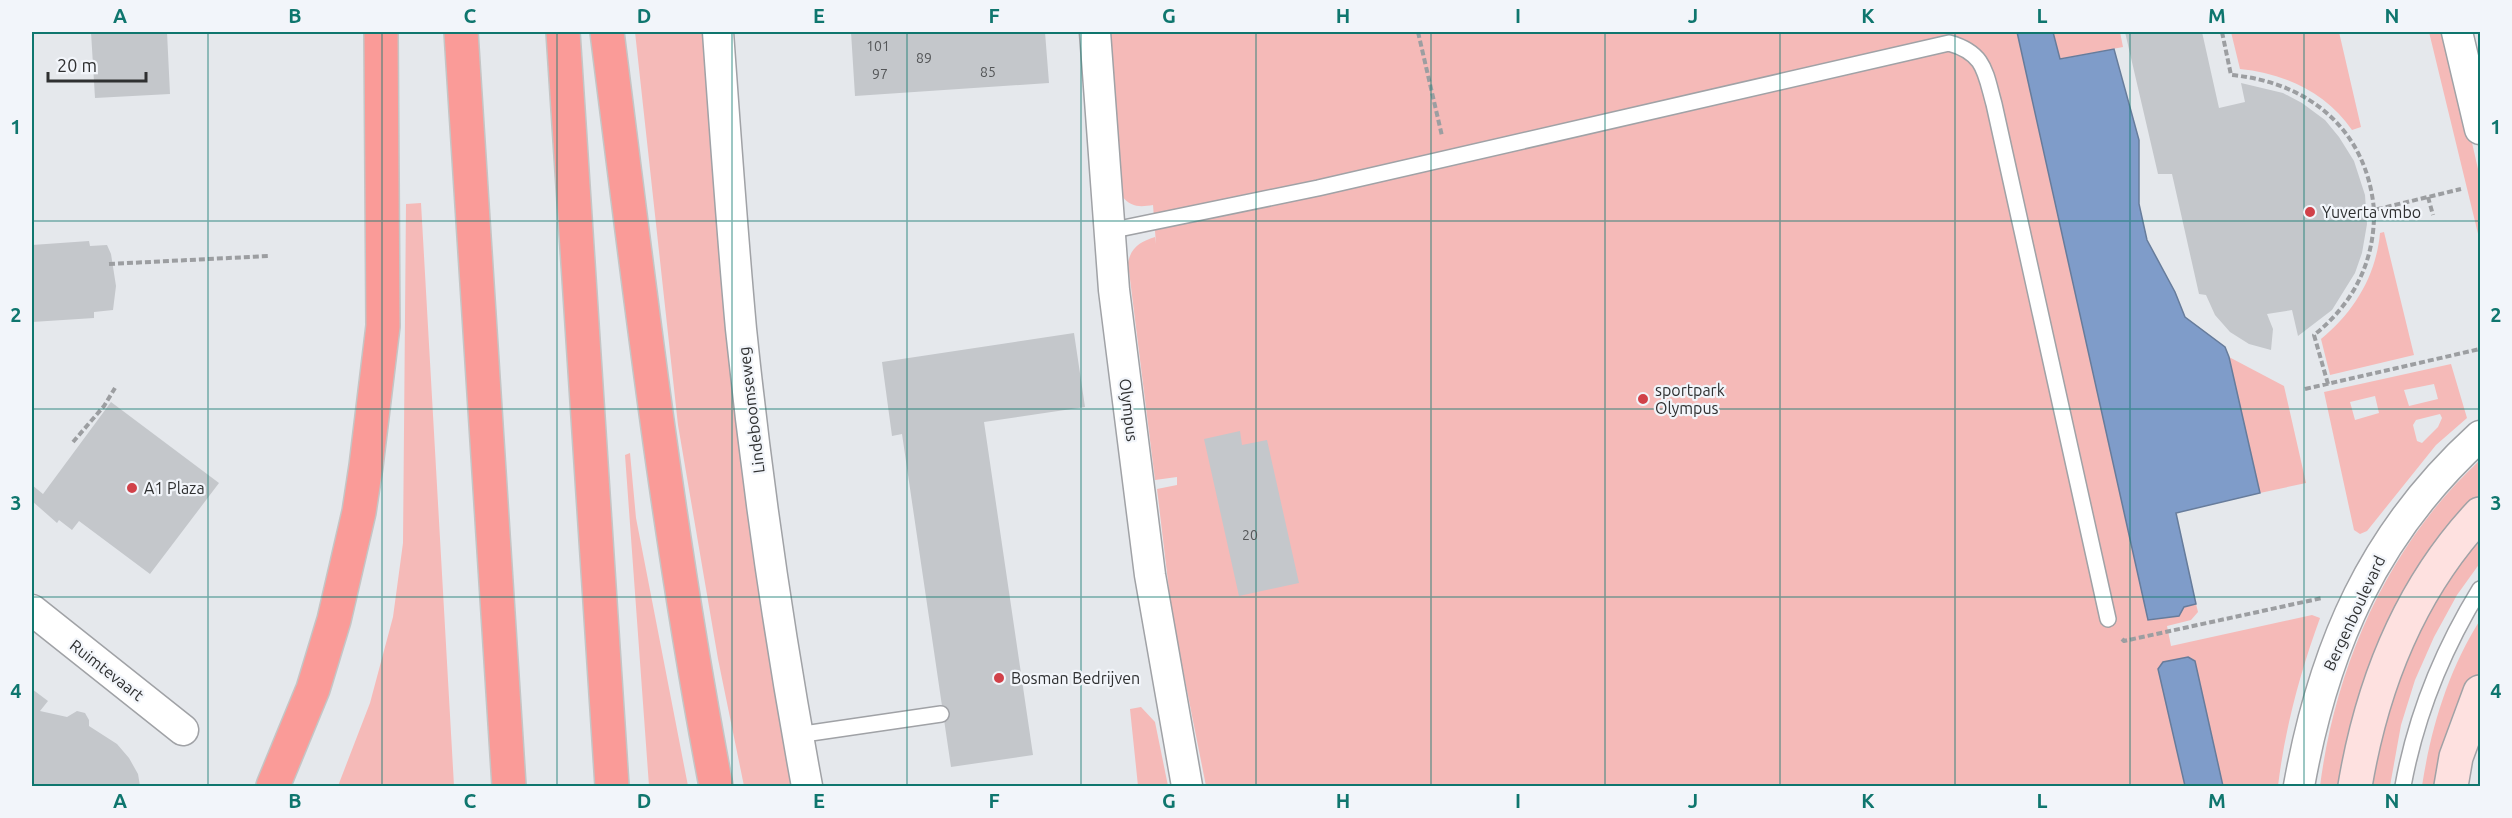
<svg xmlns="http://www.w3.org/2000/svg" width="2512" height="818" font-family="Ubuntu,sans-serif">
  <rect width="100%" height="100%" fill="#e5e8ec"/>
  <!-- green -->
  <path fill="#f5bab8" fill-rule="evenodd" d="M635,32H703C711,131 718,230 727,329C741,483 764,635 792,786H744L718,659L678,425Z
    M1110,32H2035L2184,607L2196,604L2198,612L2191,620L2167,626L2171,646L2312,615L2320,618C2300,673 2285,728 2278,786H2223L2195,661L2188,657L2174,660L2203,786H1206L1172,615L1157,489L1177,485V477L1155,480L1128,263C1131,247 1140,242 1155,237L1156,244L1153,205C1141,207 1131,208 1122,196Z
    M2053,32H2120L2123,47L2059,59Z
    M2231,32H2339L2361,127L2352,130C2327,93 2284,73 2240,69Z
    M2429,32H2447L2480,178V242Z
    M421,203L454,786H338L370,703L393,617L403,543L406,204Z
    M2384,232L2414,355L2330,375L2321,339C2354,312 2376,276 2380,233Z
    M2229,357L2284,386L2306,483L2260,493Z
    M2451,364L2467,418L2436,445L2367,531L2360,534L2354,530L2324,392ZM2434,384L2438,399L2409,406L2404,390ZM2375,396L2379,413L2355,420L2350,402ZM2440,414L2442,418L2438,427L2422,443L2417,441L2413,425L2416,420Z
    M630,453L636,518L688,786H649L625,455Z
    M2480,460V499L2345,786H2320C2336,664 2388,545 2480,460Z
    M2480,528V563L2457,595L2434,637L2415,680L2401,725L2390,786H2365L2401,653Z
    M2480,620V676L2441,786H2422C2431,728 2448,671 2480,620Z
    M1141,707L1155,722L1168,786H1138L1130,709Z"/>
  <!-- water -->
  <path fill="#7f9cc9" stroke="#677c9b" stroke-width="1.5" d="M2017,32H2053L2060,59L2114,49L2139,140V204L2147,240L2175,292L2185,317L2225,347L2229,357L2260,493L2176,513L2196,604L2184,607L2179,616L2148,620Z
    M2188,657L2195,661L2223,786H2185L2158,669L2163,662Z"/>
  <!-- building -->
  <path fill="#c4c7cb" d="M91,32H167L170,94L95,98Z
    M851,32H1045L1049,83L855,96Z
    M2125,32H2202L2219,108L2245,102L2241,83L2283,93L2302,103L2325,120L2339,137L2354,161L2365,195L2367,224L2362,253L2355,273L2332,310L2298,336L2292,310L2267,314L2273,329L2271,350L2249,344L2230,332L2215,315L2206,295L2199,294L2172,174H2158Z
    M89,241L90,246L107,245L111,254L116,286L113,310L94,312V318L32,322V245Z
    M1074,333L1085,407L984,422L1033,755L951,767L902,434L892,436L882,362Z
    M111,402L219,483L150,574L79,521L72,530L59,520L57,523L32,501V485L43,494Z
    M1240,431L1242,445L1267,440L1299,583L1239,596L1204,439Z
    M32,689L48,701L40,711L67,717L77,711L85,713L89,720V726L117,744L129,758L138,774L140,786H32Z"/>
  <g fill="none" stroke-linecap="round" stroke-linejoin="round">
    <defs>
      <path id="service" d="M1109,231L1318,188L1949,43C1985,53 1985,72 1994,104L2108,619
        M797,735L941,714
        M2403,786C2416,715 2442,651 2480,589"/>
      <path id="minor" d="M718,32C725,131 732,230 741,329C757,483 779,635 807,786
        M1095,32L1114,290L1150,575L1187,786
        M2457,32L2480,129
        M32,610L183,730
        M2299,786C2324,647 2373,533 2480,436"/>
      <path id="secondary" d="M2355,786C2372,685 2409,590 2480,514
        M2451,786L2456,757L2480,692"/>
      <path id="motorway" d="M461,32L509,786
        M563,32L612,786
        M607,32C639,284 668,536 716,786
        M273,786L313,689L334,620L359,512L366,466L383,326L381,32"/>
    </defs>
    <!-- service casing -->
    <use href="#service" stroke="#a0a2a6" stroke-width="18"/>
    <!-- minor casing -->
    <use href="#minor" stroke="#a0a2a6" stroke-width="33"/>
    <!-- secondary casing -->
    <use href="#secondary" stroke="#a0a2a6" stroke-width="36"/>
    <!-- motorway casing -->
    <use href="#motorway" stroke="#c5c5c5" stroke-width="36"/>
    <!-- path -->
    <path stroke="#9c9ea1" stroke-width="4" stroke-dasharray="6 3" stroke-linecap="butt" d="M1418,32L1442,136
      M2222,32L2231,75C2309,82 2367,130 2374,210
      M2428,197L2433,215
      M109,264L269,256
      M2328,384L2314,335C2354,303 2375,261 2374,210L2461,189
      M2305,389L2480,349
      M73,442L104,406L115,388
      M2122,639L2124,641L2322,598"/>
    <!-- service -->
    <use href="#service" stroke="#fff" stroke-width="15"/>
    <!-- minor -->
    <use href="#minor" stroke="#fff" stroke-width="30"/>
    <!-- secondary -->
    <use href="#secondary" stroke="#fee1e0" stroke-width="33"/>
    <!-- motorway -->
    <use href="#motorway" stroke="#fa9b98" stroke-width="33"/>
  </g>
  <!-- grid -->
  <path fill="none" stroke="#0f766e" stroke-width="1.5" stroke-opacity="0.55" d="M208,32V786M382,32V786M557,32V786M732,32V786M907,32V786M1081,32V786M1256,32V786M1431,32V786M1605,32V786M1780,32V786M1955,32V786M2130,32V786M2304,32V786M32,221H2480M32,409H2480M32,597H2480"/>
  <!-- markers -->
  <g fill="#d14149" stroke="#f2f5fa" stroke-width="2">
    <circle cx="2310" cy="212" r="6"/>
    <circle cx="1643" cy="399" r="6"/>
    <circle cx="132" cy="488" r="6"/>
    <circle cx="999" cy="678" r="6"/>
  </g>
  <g text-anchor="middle" stroke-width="4.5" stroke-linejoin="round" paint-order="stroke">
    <!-- number labels -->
    <g font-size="14" fill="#545658">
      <text x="878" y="51">101</text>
      <text x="924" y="63">89</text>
      <text x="988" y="77">85</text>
      <text x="880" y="79">97</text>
      <text x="1250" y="540">20</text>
    </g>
    <!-- poi labels -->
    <g font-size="16" fill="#2f3031" stroke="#f2f5fa" text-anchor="start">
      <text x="2322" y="218">Yuverta vmbo</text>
      <text x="1655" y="396">sportpark<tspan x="1655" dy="18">Olympus</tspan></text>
      <text x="144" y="494">A1 Plaza</text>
      <text x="1011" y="684">Bosman Bedrijven</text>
    </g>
    <!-- street labels -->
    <g font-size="16" fill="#2f3031" stroke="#f2f5fa">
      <text transform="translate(751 410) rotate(-97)" y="6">Lindeboomseweg</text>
      <text transform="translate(1129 410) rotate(83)" y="6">Olympus</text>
      <text transform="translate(2354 613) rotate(-65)" y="6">Bergenboulevard</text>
      <text transform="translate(107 670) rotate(38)" y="6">Ruimtevaart</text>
    </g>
  </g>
  <!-- border -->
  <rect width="2512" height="818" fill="none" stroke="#f2f5fa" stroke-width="66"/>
  <!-- scale -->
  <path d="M48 72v9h98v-9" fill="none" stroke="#2f3031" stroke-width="3"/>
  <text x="57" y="72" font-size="18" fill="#2f3031" stroke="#f2f5fa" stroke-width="4.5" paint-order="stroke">20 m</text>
  <rect x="33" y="33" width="2446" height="752" fill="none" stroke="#0f766e" stroke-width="2"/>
  <g font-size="20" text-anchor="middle" font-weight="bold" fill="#0f766e">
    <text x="120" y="23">A</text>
    <text x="295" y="23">B</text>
    <text x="470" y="23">C</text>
    <text x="644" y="23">D</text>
    <text x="819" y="23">E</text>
    <text x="994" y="23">F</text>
    <text x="1169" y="23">G</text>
    <text x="1343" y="23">H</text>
    <text x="1518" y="23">I</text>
    <text x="1693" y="23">J</text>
    <text x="1868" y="23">K</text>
    <text x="2042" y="23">L</text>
    <text x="2217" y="23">M</text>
    <text x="2392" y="23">N</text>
    <text x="16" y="134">1</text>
    <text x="2496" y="134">1</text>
    <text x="16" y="322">2</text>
    <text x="2496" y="322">2</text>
    <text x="16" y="510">3</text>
    <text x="2496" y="510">3</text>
    <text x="16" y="698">4</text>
    <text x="2496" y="698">4</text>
    <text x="120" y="808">A</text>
    <text x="295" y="808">B</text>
    <text x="470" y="808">C</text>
    <text x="644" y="808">D</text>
    <text x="819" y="808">E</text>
    <text x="994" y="808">F</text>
    <text x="1169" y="808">G</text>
    <text x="1343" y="808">H</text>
    <text x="1518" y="808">I</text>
    <text x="1693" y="808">J</text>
    <text x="1868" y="808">K</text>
    <text x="2042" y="808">L</text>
    <text x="2217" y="808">M</text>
    <text x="2392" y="808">N</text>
  </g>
</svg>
